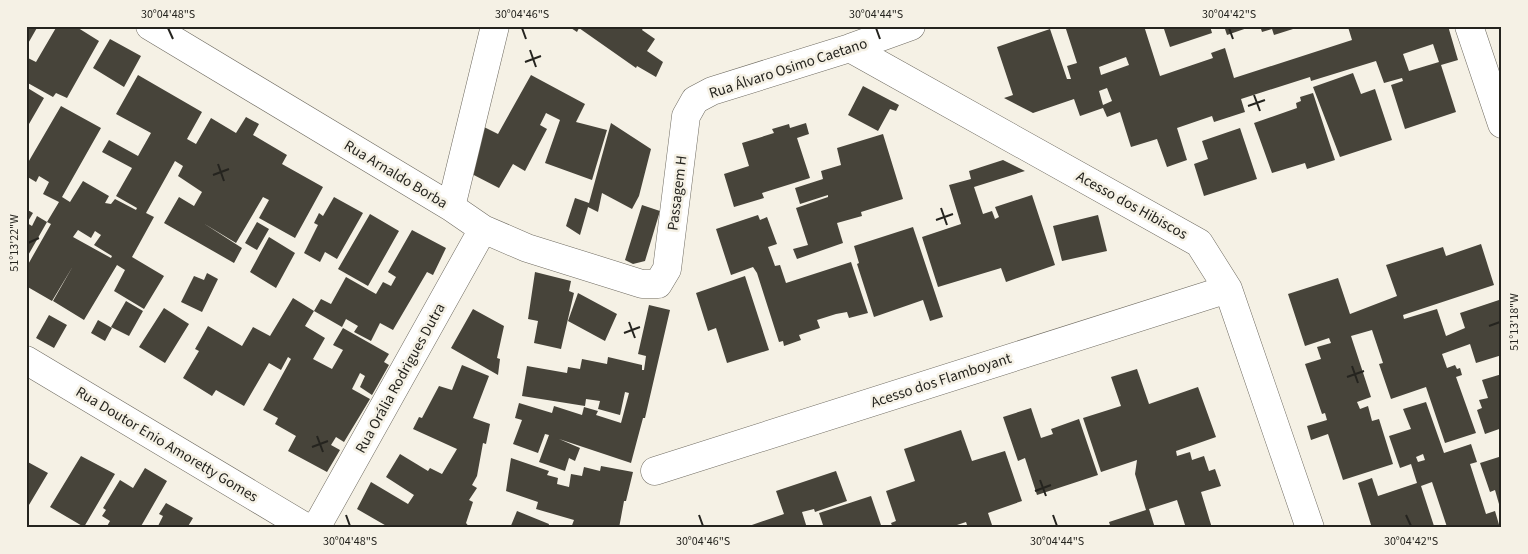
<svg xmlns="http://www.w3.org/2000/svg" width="1528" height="554" font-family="'Source Sans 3',sans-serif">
  <rect width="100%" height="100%" fill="#f5f1e5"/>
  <!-- building -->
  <path fill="#47443a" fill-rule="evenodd" d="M26,26H38L26,47Z
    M57,26H75L99,41L67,98L56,93L53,97L26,82V57L36,62Z
    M568,26H644L642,30L655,39L647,51L663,62L656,77L637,66L636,68L579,28L577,32Z
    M1065,26H1144L1160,76L1213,58L1211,53L1225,48L1234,78L1352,40L1348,27L1351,26H1448L1458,60L1441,65L1456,112L1405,129L1391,85L1403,81L1402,78L1384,83L1376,61L1311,81L1310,77L1241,99L1245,112L1214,122L1212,116L1177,128L1187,160L1167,167L1157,139L1131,147L1120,112L1107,117L1103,108L1080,116L1074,99L1033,113L1004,98L1013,95L997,47L1050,29L1067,79H1071L1067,66L1077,63ZM1433,44L1439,62L1409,71L1403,54ZM1126,57L1129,65L1101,75L1099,67ZM1107,88L1112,101L1103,105L1099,91Z
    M1163,26H1210L1212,33L1170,47Z
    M1224,26H1250V27L1227,35Z
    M1260,26H1293V29L1274,35L1272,29L1262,32Z
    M110,39L141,56L124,87L93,68Z
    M1353,73L1361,94L1375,89L1392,140L1340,157L1313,87Z
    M138,75L202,112L187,139L196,144L211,118L236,133L246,117L259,124L253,135L287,155L282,164L323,187L295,238L259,218L269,200L263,197L236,243L203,223L242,248L234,263L164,223L179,197L194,206L202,192L178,176L183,166L175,161L146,213L154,217L132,257L164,276L144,309L114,291L125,270L117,265L84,320L53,301L73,266L52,301L26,286V268L51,224L47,222L59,202L43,194L49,182L39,176L36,182L26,176V166L61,106L101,128L62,197L70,202L83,181L109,196L105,203L111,204L115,199L136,210L137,208L116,196L132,168L102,152L109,140L138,156L151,133L116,114ZM78,230L91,238L95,231L101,235L94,245L112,256L111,258L73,237Z
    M531,75L585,104L576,122L607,130L592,180L545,163L560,120L546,113L540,125L547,129L525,171L513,164L499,188L468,172L482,126L498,134Z
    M863,86L899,105L896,111L890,109L878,131L848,115Z
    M26,87L44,98L29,124L26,122Z
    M1313,93L1335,160L1307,169L1305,163L1272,173L1254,123L1297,108L1296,103L1301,101L1300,97Z
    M611,123L651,149L639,196L632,209L602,193L598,212L588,207L580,235L566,226L575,198L589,203Z
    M806,123L809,134L797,138L810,178L762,193L764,198L734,207L724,174L749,166L742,143L774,133L772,129L789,124L790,128Z
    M1240,128L1257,179L1204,196L1194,164L1208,159L1202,141Z
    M883,134L903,199L861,212L862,216L837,223L843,243L797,259L793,249L808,245L796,208L828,197V195L800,204L795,188L823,179L821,171L841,165L837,148Z
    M1003,160L1025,171L974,187L983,214L992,211L995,219L999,217L995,207L1032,195L1055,265L1006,282L1001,268L938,287L922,237L961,224L949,185L971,179L969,171Z
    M334,197L363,213L337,259L325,252L320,262L304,253L318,225L314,223L319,213L323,216Z
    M642,205L660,211L645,261L633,264L625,260Z
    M26,209L33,213L27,223L32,226L37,216L47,222L26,259Z
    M370,214L399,231L368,286L338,269Z
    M758,215L760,220L767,217L777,244L768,247L775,266L780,265L786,283L851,262L868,313L849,318L847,312L836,314L817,320L820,328L799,335L801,340L784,346L783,341L779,342L757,273L753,267L731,275L716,229Z
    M1098,215L1107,251L1062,261L1053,226Z
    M257,222L269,229L257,250L245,243Z
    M913,227L943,317L930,321L923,300L874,317L857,264L859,263L854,246Z
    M412,230L446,248L433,275L427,272L393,330L380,323L371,341L354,332L358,326L346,319L342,327L314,311L321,299L331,304L346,277L376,294L383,282L391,286L396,277L388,272Z
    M269,237L295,253L276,288L250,272Z
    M1481,244L1494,285L1403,315L1404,319L1437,309L1446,336L1465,328L1460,313L1502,299V355L1476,363L1470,344L1442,354L1447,368L1455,365L1457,369L1460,368L1462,375L1456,377L1476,433L1445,443L1426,387L1391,399L1379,364L1383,363L1372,330L1351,336L1371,397L1357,402L1360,409L1368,406L1372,421L1379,419L1393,464L1343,480L1328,434L1311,440L1307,426L1327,420L1325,413L1322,414L1305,364L1321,359L1317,347L1331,343L1329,338L1305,346L1288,294L1338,278L1350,314L1397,296L1386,265L1443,247L1446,256Z
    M535,272L571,281L569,291L574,293L561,349L534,343L538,321L528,319Z
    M207,273L218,279L202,312L181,302L194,276L204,280Z
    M745,276L769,350L727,363L716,328L708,331L696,293Z
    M578,293L617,314L605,341L568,321Z
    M293,298L314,311L305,326L325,338L313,359L332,369L343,350L333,345L343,328L389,354L384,362L389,365L372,395L360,387L365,376L360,373L352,389L370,399L344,442L336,437L331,445L340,450L327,472L288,451L296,436L275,424L278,418L263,410L291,359L288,357L281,370L269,363L244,406L216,390L212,396L183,378L199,351L195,349L208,326L242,346L253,327L270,336Z
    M126,301L143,311L129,336L111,327Z
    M649,305L670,310L645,418H643L631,463L559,439L580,448L575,461L569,458L565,471L539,462L549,435L545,434L538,453L513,444L522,420L515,418L519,403L552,413L554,406L582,415L584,407L598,411L596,415L621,423L629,393L625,392L620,415L598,409L600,401L586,399L585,406L522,396L527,366L567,373L568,367L580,369L582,359L607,364L608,357L642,365V370H644L646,356L638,354Z
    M164,308L189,324L165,363L139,347Z
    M473,309L504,326L497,358L500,359L498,375L451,348Z
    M49,315L67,325L54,348L36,338Z
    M98,320L112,328L105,341L91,333Z
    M462,365L489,376L473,418L490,424L486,444L483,443L477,476L472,485L477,488L469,500L473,502L466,523L470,528H390L357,509L371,482L408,504L414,495L386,477L400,454L428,471L430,468L442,474L457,449L413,429L419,417L422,418L439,386L452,390Z
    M1137,369L1149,404L1198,387L1216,437L1176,451L1177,456L1190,452L1192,460L1204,456L1209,471L1215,469L1221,486L1201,492L1212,528H1186L1177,500L1149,509L1155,528H1111L1109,522L1146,510L1135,474L1137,460L1101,472L1083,418L1121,406L1111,377Z
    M1502,374V428L1485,434L1477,410L1482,408L1479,400L1488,398L1482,380Z
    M1426,402L1444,453L1471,444L1477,462L1470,464L1486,514L1495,511L1500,528H1453L1452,525L1447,527L1432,482L1421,486L1434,526L1427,528H1372L1358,483L1372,478L1378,496L1417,483L1411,464L1400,468L1389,436L1411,429L1403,409ZM1423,454L1425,460L1418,462L1416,457Z
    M1031,408L1041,438L1053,434L1051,429L1079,419L1098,475L1037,495L1025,458L1018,461L1003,417Z
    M961,430L972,461L1005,451L1022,501L988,513L993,528H960L967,525L966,522L948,528H893L891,523L896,521L886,491L915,481L904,449Z
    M81,456L115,474L84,527L50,507Z
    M1502,456V511H1501L1495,490L1490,492L1480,463Z
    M511,458L549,471L547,475L558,478L557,484L569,487L571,474L582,476L584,467L600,471L601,466L633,472L626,501H624L619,528H571L574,520L536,509L538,502L506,491Z
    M26,461L48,473L26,510Z
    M145,468L167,481L140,528H106L110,521L102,516L106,510L103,508L120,480L133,488Z
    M836,471L847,501L815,512L814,509L802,512L807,528H749V526L784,514L776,491Z
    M871,496L882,528H824L819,513Z
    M166,503L193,518L187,528H157L163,516L159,514Z
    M517,511L549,524L548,528H510Z"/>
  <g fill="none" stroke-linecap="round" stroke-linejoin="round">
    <defs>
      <path id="street" d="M150,26L451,207L483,229L527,248L642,284H658L667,269L686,116L695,100L712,91L850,48L911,26
        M1469,26L1502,124
        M850,48L1199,243L1228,289L1310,528
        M451,207L495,26
        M26,360L307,528
        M655,471L1228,289
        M316,528L483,229"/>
    </defs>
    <!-- street casing -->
    <use href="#street" stroke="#6f6b61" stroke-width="29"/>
    <!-- street -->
    <use href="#street" stroke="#fff" stroke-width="28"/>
  </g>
  <!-- ticks -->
  <path fill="none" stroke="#25241f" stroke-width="2" d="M168,28L173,39M522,28L526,39M876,28L880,39M1229,28L1233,39M530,50L536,67M525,62L541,56M1254,95L1260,111M1248,106L1265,100M218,164L224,181M213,175L229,169M941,208L947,225M936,220L953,214M28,243L39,238M629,322L635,338M1489,326L1500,322M624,333L640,327M1352,366L1358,383M1347,377L1364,371M317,436L323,452M312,447L328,441M1040,480L1046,496M1035,491L1051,485M346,515L350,526M699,515L703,526M1053,515L1057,526M1406,515L1411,526"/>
  <g text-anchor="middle" stroke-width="5" stroke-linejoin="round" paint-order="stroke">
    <!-- street labels -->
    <g font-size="15" fill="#25241f" stroke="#f5f1e5">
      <text transform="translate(788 68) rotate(-18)" y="5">Rua Álvaro Osimo Caetano</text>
      <text transform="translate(396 174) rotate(31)" y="5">Rua Arnaldo Borba</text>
      <text transform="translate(677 193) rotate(-83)" y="5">Passagem H</text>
      <text transform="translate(1132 205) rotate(29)" y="5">Acesso dos Hibiscos</text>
      <text transform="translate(400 378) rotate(-61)" y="5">Rua Orália Rodrigues Dutra</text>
      <text transform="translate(941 380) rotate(-18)" y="5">Acesso dos Flamboyant</text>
      <text transform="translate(167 444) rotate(31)" y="5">Rua Doutor Enio Amoretty Gomes</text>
    </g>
  </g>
  <!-- border -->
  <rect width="1528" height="554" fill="none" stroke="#f5f1e5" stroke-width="55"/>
  <rect x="28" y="28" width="1472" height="498" fill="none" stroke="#25241f" stroke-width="2"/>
  <g font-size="12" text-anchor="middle" fill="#25241f">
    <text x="168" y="18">30°04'48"S</text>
    <text x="522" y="18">30°04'46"S</text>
    <text x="876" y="18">30°04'44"S</text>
    <text x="1229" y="18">30°04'42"S</text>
    <text transform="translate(14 243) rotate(-90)" y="4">51°13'22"W</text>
    <text transform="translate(1514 322) rotate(-90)" y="4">51°13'18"W</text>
    <text x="350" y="545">30°04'48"S</text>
    <text x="703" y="545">30°04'46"S</text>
    <text x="1057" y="545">30°04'44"S</text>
    <text x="1411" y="545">30°04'42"S</text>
  </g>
</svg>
